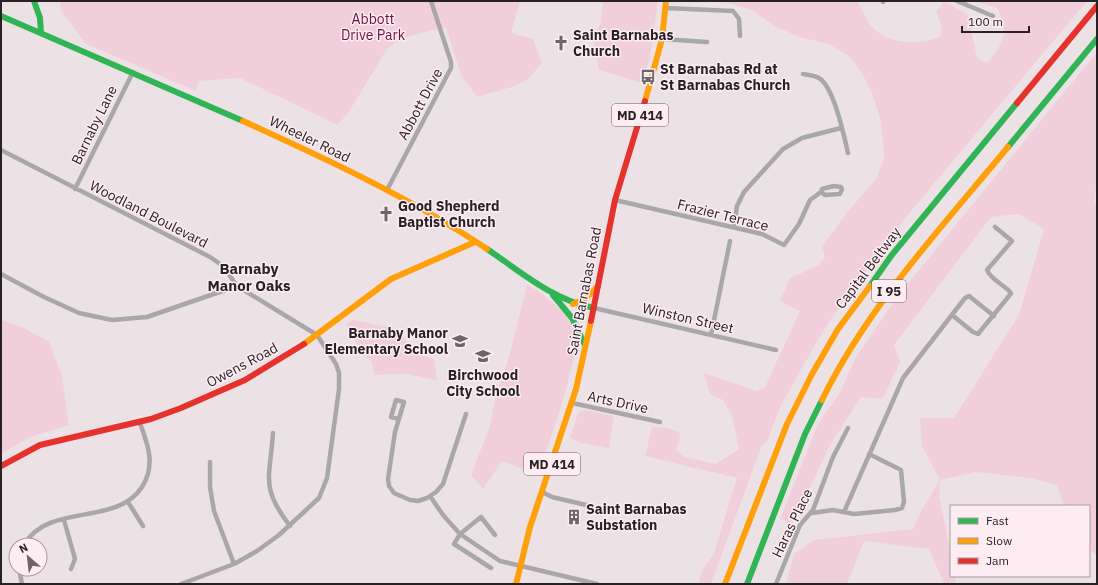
<svg xmlns="http://www.w3.org/2000/svg" width="1098" height="585" font-family="'IBM Plex Sans',sans-serif">
  <rect width="100%" height="100%" fill="#ece2e5"/>
  <!-- green -->
  <path fill="#f1cfda" d="M60,1H520L511,33L533,39L542,63L528,79L512,87L477,97L461,75L446,27L401,38L387,49L350,110L338,125L240,78L199,81L196,91L86,44L61,11Z
    M603,1H658L650,57L642,83L599,70L593,36L601,23Z
    M721,1H857C863,9 867,24 875,30C894,45 918,45 940,37L942,27L936,12L944,1L968,15L977,58L987,63C1003,44 1010,32 997,8L975,1H1087L906,217L847,295L819,338L780,407L767,442L762,445L711,584H699C700,572 705,565 713,556L737,478L645,456L652,427L667,428L681,433L676,450L684,457L716,464L739,449L732,416L723,400L710,394L704,373L757,391L765,387L800,311L780,301L790,278L819,265L825,257L822,247L845,215L876,179L884,158L881,121L872,93L862,73L848,55L828,44L800,37L776,27L752,10Z
    M1097,52V181L1094,202L1097,204V556L1091,551L1089,544V506H1064L1057,485L1030,478L976,472L940,480L939,496L951,554V576H955L956,584H944L929,549L864,541L847,584H786L794,554L814,540L913,529L921,511L940,480L922,446L920,418H954L1019,315L1044,229L1019,214L991,217L894,345L900,362L882,399L861,397L830,445L792,525L780,519L818,424L839,394L856,357L897,297Z
    M527,284C547,297 567,310 576,333C582,349 546,454 538,475L502,461L483,489L471,475L490,426L495,400L510,353Z
    M1,320L22,327L49,342L62,376L69,425L30,437L1,454Z
    M353,320L398,329L414,353L434,359L437,380L406,374L374,375L372,362L361,353L346,324Z
    M585,410L614,416L609,448L582,443L570,438L578,413Z"/>
  <g fill="none" stroke-linecap="round" stroke-linejoin="round">
    <!-- street -->
    <path stroke="#a9a7a9" stroke-width="4.5" d="M883,1V2
      M957,1L993,16
      M665,8L733,11L739,19L740,36
      M662,39L707,42
      M803,74C808,75 814,75 819,78C834,87 844,136 848,153
      M1,150L210,257L223,266L237,286L317,335L336,364L339,373V389L327,478L319,498L279,535L257,551L234,564L181,584
      M834,186L841,187L842,189L840,194L825,195L821,192L822,189Z
      M75,189L133,72
      M387,190L451,68V62L431,1
      M615,200L762,234L784,245L799,224L810,200L821,192
      M734,227L737,206L744,192L783,149L802,138L841,128
      M1,274L44,297L79,313L112,320L147,317L237,286
      M594,308L776,350
      M952,315L973,332L978,334L1009,296L1011,293C1005,285 991,280 987,270L1012,241L995,227
      M711,335L730,241
      M572,403L660,422
      M399,419L391,417L396,400L404,402L395,432L388,479L389,486L394,493L410,500L418,501L427,498L436,492L443,484L466,414
      M273,433C270,478 260,487 290,526
      M210,462V487L214,511L234,564
      M542,492L552,497L603,509
      M430,496L443,515L460,534L500,561L597,584
      M128,502L143,526
      M844,512L903,378L965,298L969,296L994,316
      M812,513L833,510L854,514L895,510L902,508L904,502L901,470L869,454
      M64,520L75,559L71,569
      M24,545C48,502 116,527 142,487C156,465 148,445 140,423
      M491,568L454,544L460,534L481,517L495,535
      M19,569L22,584
      M776,584L800,525L813,510L833,457L848,428"/>
    <!-- fast -->
    <path stroke="#30b455" stroke-width="6" d="M34,1L40,18L41,33
      M1,16L243,121
      M1008,147L1097,39
      M487,249C521,272 553,300 594,308
      M870,286L891,256L1017,103
      M553,295L572,318L585,345
      M747,584L805,434L822,400"/>
    <!-- slow -->
    <path stroke="#ff9f0a" stroke-width="6" d="M645,101L662,39L666,1
      M243,121C326,159 411,198 487,249
      M573,304L585,299L598,286
      M304,344L391,279L475,242
      M822,400C868,306 942,227 1008,147
      M516,584L530,527L576,389L591,321
      M725,584L787,424L812,374L838,329L870,286"/>
    <!-- jam -->
    <path stroke="#e5322d" stroke-width="6" d="M1017,103L1097,6
      M591,321L615,200L645,101
      M1,466L40,445L151,419L181,408L245,380L304,344"/>
  </g>
  <!-- icons -->
  <defs>
    <symbol id="church-bare" viewBox="-9 -9 18 18"><path d="M-1.2-6h2.4v3.5h3.3v2.4h-3.3V6h-2.4V-.1h-3.3v-2.4h3.3Z" fill="#6d6568" stroke="#fdecf1" stroke-width="2.5" paint-order="stroke"/></symbol>
    <symbol id="bus-bare" viewBox="-9 -9 18 18"><path d="M-5-6H5V4H4V6H2V4H-2V6H-4V4H-5ZM-3.5-4V0h7V-4ZM-3.5 1.2v1.5H-2V1.2ZM2 1.2v1.5H3.5V1.2Z" fill="#6d6568" stroke="#fdecf1" stroke-width="2.5" paint-order="stroke"/></symbol>
    <symbol id="school-bare" viewBox="-9 -9 18 18"><path d="M0-5L7-2L0 1L-7-2ZM-4 1L0 2.5L4 1V4Q0 6-4 4Z" fill="#6d6568" stroke="#fdecf1" stroke-width="2.5" paint-order="stroke"/></symbol>
    <symbol id="building-bare" viewBox="-9 -9 18 18"><path d="M-4-6H4V6H1V3H-1V6H-4ZM-2.5-4.3h1.7v1.8h-1.7ZM.8-4.3h1.7v1.8H.8ZM-2.5-1h1.7V.8h-1.7ZM.8-1h1.7V.8H.8Z" fill="#6d6568" stroke="#fdecf1" stroke-width="2.5" paint-order="stroke"/></symbol>
  </defs>
  <g fill-rule="evenodd">
    <use href="#church-bare" x="550" y="32" width="22" height="22"/>
    <use href="#bus-bare" x="637" y="66" width="22" height="22"/>
    <use href="#church-bare" x="375" y="203" width="22" height="22"/>
    <use href="#school-bare" x="449" y="330" width="22" height="22"/>
    <use href="#school-bare" x="472" y="345" width="22" height="22"/>
    <use href="#building-bare" x="563" y="506" width="22" height="22"/>
  </g>
  <g text-anchor="middle" stroke-width="3" stroke-linejoin="round" paint-order="stroke">
    <!-- shield labels -->
    <g fill="#fdecf1" stroke="#685f62" stroke-width="1">
      <rect x="612" y="104" width="56" height="22" rx="3"/>
      <rect x="872" y="280" width="34" height="22" rx="3"/>
      <rect x="524" y="453" width="56" height="22" rx="3"/>
    </g>
    <g font-size="13" font-weight="bold" fill="#282224">
      <text x="640" y="120">MD 414</text>
      <text x="889" y="296">I 95</text>
      <text x="552" y="469">MD 414</text>
    </g>
    <!-- park labels -->
    <g font-size="14" fill="#730d41" stroke="#fdecf1">
      <text x="373" y="24">Abbott<tspan x="373" dy="16">Drive Park</tspan></text>
    </g>
    <!-- poi labels -->
    <g font-size="14" font-weight="bold" fill="#282224" stroke="#fdecf1" text-anchor="start">
      <text x="573" y="40">Saint Barnabas<tspan x="573" dy="16">Church</tspan></text>
      <text x="660" y="74">St Barnabas Rd at<tspan x="660" dy="16">St Barnabas Church</tspan></text>
      <text x="398" y="211">Good Shepherd<tspan x="398" dy="16">Baptist Church</tspan></text>
      <text x="448" y="338" text-anchor="end">Barnaby Manor<tspan x="448" dy="16">Elementary School</tspan></text>
      <text x="483" y="380" text-anchor="middle">Birchwood<tspan x="483" dy="16">City School</tspan></text>
      <text x="586" y="514">Saint Barnabas<tspan x="586" dy="16">Substation</tspan></text>
    </g>
    <!-- street labels -->
    <g font-size="14" fill="#282224" stroke="#fdecf1">
      <text transform="translate(420 104) rotate(-62)" y="5">Abbott Drive</text>
      <text transform="translate(94 125) rotate(-64)" y="5">Barnaby Lane</text>
      <text transform="translate(310 139) rotate(26)" y="5">Wheeler Road</text>
      <text transform="translate(149 214) rotate(27)" y="5">Woodland Boulevard</text>
      <text transform="translate(723 215) rotate(14)" y="5">Frazier Terrace</text>
      <text transform="translate(868 268) rotate(-53)" y="5">Capital Beltway</text>
      <text transform="translate(584 291) rotate(-79)" y="5">Saint Barnabas Road</text>
      <text transform="translate(688 318) rotate(13)" y="5">Winston Street</text>
      <text transform="translate(242 365) rotate(-28)" y="5">Owens Road</text>
      <text transform="translate(618 402) rotate(12)" y="5">Arts Drive</text>
      <text transform="translate(792 523) rotate(-64)" y="5">Haras Place</text>
    </g>
    <!-- neighbourhood labels -->
    <g font-size="15" font-weight="bold" fill="#282224" stroke="#fdecf1">
      <text x="249" y="274">Barnaby<tspan x="249" dy="17">Manor Oaks</tspan></text>
    </g>
  </g>
  <!-- border -->
  <rect width="1098" height="585" fill="none" stroke="#282224" stroke-width="4"/>
  <!-- legend -->
  <rect x="950" y="505" width="140" height="72" fill="#fdecf1" stroke="#a89b9f"/>
  <rect x="958" y="518" width="20" height="6" fill="#30b455" stroke="#a89b9f"/>
  <text x="986" y="525" font-size="12" fill="#282224">Fast</text>
  <rect x="958" y="538" width="20" height="6" fill="#ff9f0a" stroke="#a89b9f"/>
  <text x="986" y="545" font-size="12" fill="#282224">Slow</text>
  <rect x="958" y="558" width="20" height="6" fill="#e5322d" stroke="#a89b9f"/>
  <text x="986" y="565" font-size="12" fill="#282224">Jam</text>
  <!-- north arrow -->
  <g transform="translate(28 557) rotate(332)"><circle r="19" fill="#fdecf1" stroke="#a89b9f"/>
  <path d="M0-3L7 15L0 10L-7 15Z" fill="#6d6568"/>
  <text y="-6" font-size="11" font-weight="bold" text-anchor="middle" fill="#282224">N</text>
  </g>
  <!-- scale -->
  <path d="M962 26v6h67v-6" fill="none" stroke="#282224" stroke-width="2"/>
  <text x="968" y="26" font-size="12" fill="#282224" stroke="#fdecf1" stroke-width="3" paint-order="stroke">100 m</text>
</svg>
